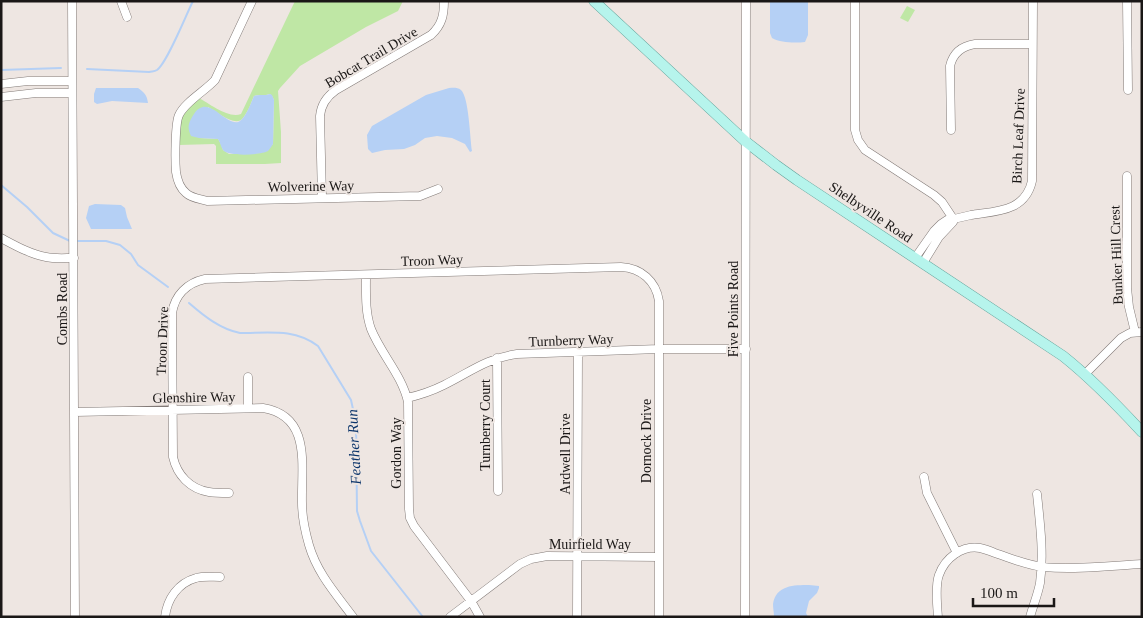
<svg xmlns="http://www.w3.org/2000/svg" width="1143" height="618" font-family="'Times New Roman',serif">
  <rect width="100%" height="100%" fill="#eee6e2"/>
  <!-- green -->
  <path fill="#bfe7a5" fill-rule="evenodd" d="M295,1H403L398,11L366,27L300,66L280,88L278,91L281,132V163L265,164H216V146L214,144L179,145V126L183,114L199,98C210,104 229,119 241,114ZM270,94L272,96L274,100L273,144L261,153L229,154L223,150L221,144L218,139L199,138L208,107C217,112 236,128 243,118C248,112 251,103 254,96C259,94 265,96 270,94Z
    M907,6L915,10L908,22L900,18Z"/>
  <!-- water -->
  <path fill="#b5d0f5" d="M770,1H808V35L805,42C795,43 781,43 772,38L770,33Z
    M96,88H138C144,92 147,95 148,103L112,101L97,104L94,102V94Z
    M449,88C453,88 457,87 461,90C469,97 470,139 472,151L470,152L465,144L452,138L437,136L425,138L415,145L404,149L385,150L372,153L368,149L367,135L372,126L426,95Z
    M270,94L272,95L274,100L273,144C272,146 269,150 268,151C261,155 229,157 223,150C221,147 220,142 218,139L199,138L191,136C189,131 188,129 189,124C190,120 192,117 194,114C208,93 224,125 238,122C245,120 251,103 254,96C259,94 265,96 270,94Z
    M95,204L121,205L125,208L127,217L132,229H91L86,218L89,206Z
    M809,585L819,586V588L817,593L809,601L806,613L808,617H774C774,613 773,608 773,604C776,585 794,585 809,585Z"/>
  <g fill="none" stroke-linecap="round" stroke-linejoin="round">
    <!-- stream -->
    <path stroke="#b5d0f5" stroke-width="2" d="M87,69L149,72C152,71 154,72 157,70C167,63 186,15 193,1
      M1,70L61,68
      M1,185L27,207L53,233L70,241
      M75,241H106L120,245L131,254L138,265L168,287
      M189,303C204,316 220,329 240,333C268,333 294,328 318,346L351,400L356,423L357,511L360,521L371,551L423,617"/>
    <defs>
      <path id="minor" d="M72,1L75,617
        M121,1L127,17
        M252,1L215,80C205,91 185,102 179,115C175,123 175,161 176,172C177,179 180,188 186,193C191,198 200,199 207,201L420,196L438,189
        M855,1V130L858,140L865,150L934,195L942,202L954,220
        M1127,1L1128,90
        M1,84L28,81H72
        M1,97L36,93H72
        M951,130L950,66C953,53 962,46 975,44H1032
        M1127,176V288L1129,307L1135,332
        M322,198L320,116C321,105 326,97 336,90L431,35C442,25 444,15 444,1
        M1,238C16,246 30,254 46,257C55,259 65,258 74,258
        M915,258L934,231L941,224L947,220C955,219 963,217 971,215C996,211 1025,212 1032,181L1033,1
        M923,263L939,237L953,222L954,220
        M366,275C366,293 365,312 371,329C381,354 402,375 408,402L409,509L410,518L414,526L471,601L480,617
        M497,358L498,491
        M1085,374L1121,338L1130,333L1142,332
        M248,377V408
        M407,398C420,395 432,391 444,385C472,371 485,359 517,354L659,349H746
        M75,412L263,408C312,416 301,466 302,503C302,517 305,531 309,545C317,573 336,594 353,617
        M924,477L927,493L957,553
        M229,493C223,493 215,493 209,492C190,489 177,475 173,457L172,313C175,295 187,283 205,279L621,267C641,268 656,281 659,301V617
        M165,617C167,599 178,583 196,578C204,576 212,577 220,577
        M450,617L520,564L531,559L547,556L659,557
        M577,617L578,352
        M745,617L746,1
        M938,617C937,605 935,585 939,575C945,558 962,545 980,548C985,549 990,551 995,553C1010,558 1026,565 1043,567C1075,570 1109,566 1142,564
        M1030,617C1033,606 1038,594 1040,583C1044,554 1040,523 1037,494"/>
      <path id="major" d="M594,1L745,141L776,165L797,180L1063,356C1092,379 1117,405 1142,432"/>
    </defs>
    <!-- minor casing -->
    <use href="#minor" stroke="#827a77" stroke-width="9"/>
    <!-- major casing -->
    <use href="#major" stroke="#60a199" stroke-width="11"/>
    <!-- minor -->
    <use href="#minor" stroke="#fff" stroke-width="8"/>
    <!-- major -->
    <use href="#major" stroke="#b6f4ec" stroke-width="10"/>
  </g>
  <g text-anchor="middle" stroke-width="4" stroke-linejoin="round" paint-order="stroke">
    <!-- street labels -->
    <g font-size="14" fill="#1a1716" stroke="#eee6e2">
      <text transform="translate(371 57) rotate(-31)" y="5">Bobcat Trail Drive</text>
      <text transform="translate(1018 136) rotate(-88)" y="5">Birch Leaf Drive</text>
      <text transform="translate(311 186) rotate(-1)" y="5">Wolverine Way</text>
      <text transform="translate(871 212) rotate(34)" y="5">Shelbyville Road</text>
      <text transform="translate(1116 255) rotate(-92)" y="5">Bunker Hill Crest</text>
      <text transform="translate(432 260) rotate(-2)" y="5">Troon Way</text>
      <text transform="translate(62 309) rotate(-90)" y="5">Combs Road</text>
      <text transform="translate(733 309) rotate(-90)" y="5">Five Points Road</text>
      <text transform="translate(571 340) rotate(-2)" y="5">Turnberry Way</text>
      <text transform="translate(162 341) rotate(-88)" y="5">Troon Drive</text>
      <text transform="translate(194 397) rotate(-1)" y="5">Glenshire Way</text>
      <text transform="translate(485 425) rotate(-90)" y="5">Turnberry Court</text>
      <text transform="translate(646 441) rotate(-90)" y="5">Dornock Drive</text>
      <text transform="translate(396 453) rotate(-90)" y="5">Gordon Way</text>
      <text transform="translate(565 454) rotate(-90)" y="5">Ardwell Drive</text>
      <text x="590" y="549">Muirfield Way</text>
    </g>
    <!-- water labels -->
    <g font-size="15" font-style="italic" fill="#0b346a" stroke="#eee6e2">
      <text transform="translate(354 447) rotate(-93)" y="5">Feather Run</text>
    </g>
  </g>
  <!-- border -->
  <rect width="1143" height="618" fill="none" stroke="#1a1716" stroke-width="5"/>
  <!-- scale -->
  <path d="M973 598v8h81v-8" fill="none" stroke="#1a1716" stroke-width="2.5"/>
  <text x="980" y="598" font-size="15" fill="#1a1716" stroke="#eee6e2" stroke-width="4" paint-order="stroke">100 m</text>
</svg>
